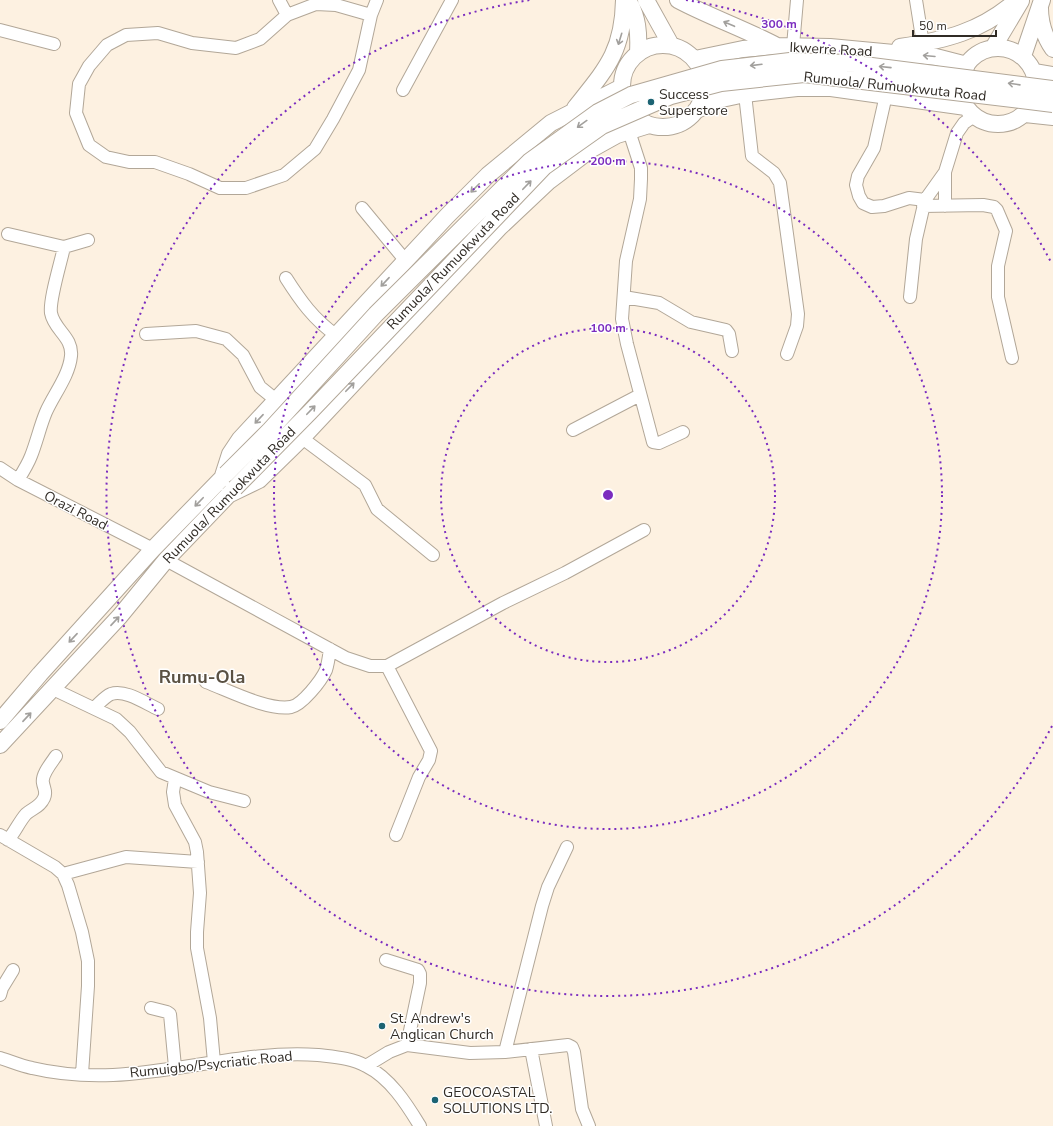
<svg xmlns="http://www.w3.org/2000/svg" width="1053" height="1126" font-family="'Nunito Sans',sans-serif">
  <rect width="100%" height="100%" fill="#fdf1e1"/>
  <g fill="none" stroke-linecap="round" stroke-linejoin="round">
    <defs>
      <path id="minor" d="M279,0L287,15
        M916,0L923,44
        M371,15L336,5L316,4L287,15L260,39L236,48L192,43L158,33L126,35L107,45L89,66L79,84L76,113L89,145L106,157L129,162H155L189,174L220,188H246L284,175L315,149L333,119L359,70L371,15L377,0
        M0,30L54,44
        M793,46L797,0
        M403,90L452,0
        M745,94L752,156L774,173L780,183L798,314L797,326L787,354
        M886,95L874,148L858,176L856,185L859,196L863,203L872,207L884,206L909,198L925,200
        M629,131L641,168V179L640,199L626,261L622,319L627,344L653,442L659,443L683,432
        M945,172V206
        M923,206L983,205L994,207L997,210L1006,231L998,266V297L1012,358
        M362,208L405,260
        M8,234L64,247L88,240
        M286,278C300,300 314,320 336,335
        M624,297L659,303L691,322L726,330L729,334L732,351
        M910,297L916,239L925,200L945,172L957,133L964,123L974,116
        M146,334L196,331L226,339L243,355L260,387L276,400
        M573,430L640,395
        M302,438L365,485L377,509L433,555
        M0,468L18,480L153,549
        M18,480C23,472 28,464 31,456C37,441 40,426 46,412C54,394 69,376 71,356C73,337 54,330 51,313C49,300 61,262 64,247
        M166,560L346,658L370,666H387L503,603L565,573L644,530
        M387,666L431,751L429,760L419,777L396,835
        M206,682C228,690 268,711 291,707C302,705 321,681 326,670C328,664 329,656 330,649
        M53,689L116,719L130,732L161,772L209,792L244,801
        M94,708C99,704 104,697 111,694C125,689 145,703 158,709
        M175,779L173,792L175,805L195,842L197,852L200,893L197,932V948L210,1018L214,1062
        M0,835L55,867L63,874L68,885L82,932L88,961V986L82,1074
        M8,840C15,832 19,822 26,814C33,808 40,807 44,798C47,792 44,789 43,783C41,775 52,762 56,756
        M63,874L126,857L198,862
        M386,960L418,970L420,974V983L407,1045
        M0,995L2,988L13,970
        M151,1008L167,1012L170,1014L175,1067
        M531,1049L546,1126
        M505,1052L542,906L548,887L567,847
        M0,1058C10,1061 21,1066 32,1068C57,1074 87,1076 113,1075C182,1072 249,1050 318,1055C334,1057 352,1058 366,1066C390,1078 406,1103 420,1126
        M366,1066L389,1052L407,1045L470,1053L505,1052L568,1045L572,1047L574,1052L582,1109L589,1126"/>
      <path id="major" d="M628,0C638,17 639,33 638,53
        M646,0L671,45
        M678,0C710,17 745,29 777,46
        M1040,8C1040,24 1044,36 1053,49
        M622 86a41 41 0 1 1 82 0a41 41 0 1 1-82 0Z
        M900,47C945,40 981,32 1017,0
        M960 86a38 38 0 1 1 76 0a38 38 0 1 1-76 0Z
        M993,48L1021,1
        M1023,56L1042,0
        M695,59L743,49L777,46L830,47L936,57L967,65
        M1034,72L1053,75
        M575,108C606,69 623,52 624,0
        M695,111L717,100L745,94L797,88H831L966,107
        M1025,114L1053,117
        M222,479L230,454L240,439L447,216L488,175L551,123L622,87
        M228,495L259,480L302,438L499,228L549,181L590,150L617,135L649,125
        M0,721L40,674L153,549L226,474
        M0,745L120,616L166,560L235,488"/>
    </defs>
    <!-- minor casing -->
    <use href="#minor" stroke="#b2a798" stroke-width="14"/>
    <!-- major casing -->
    <use href="#major" stroke="#b2a798" stroke-width="18"/>
    <!-- minor -->
    <use href="#minor" stroke="#fff" stroke-width="12"/>
    <!-- major -->
    <use href="#major" stroke="#fff" stroke-width="16"/>
    <defs>
      <path id="major-bridge" d="M226,474L270,430L376,314L530,161L598,112L631,95L722,69L790,61L848,63L1053,89
        M235,488L310,412L544,167L602,126L671,96L721,83L804,74L1053,104"/>
    </defs>
    <!-- major-bridge casing -->
    <use href="#major-bridge" stroke="#b2a798" stroke-width="18" stroke-linecap="butt"/>
    <!-- major-bridge -->
    <use href="#major-bridge" stroke="#fff" stroke-width="16"/>
  </g>
  <!-- one-way arrows -->
  <defs><path id="oneway-shaft" d="M-6 0H5M1.5-3L5.5 0L1.5 3" fill="none" stroke-width="1.6" stroke-linecap="round" stroke-linejoin="round"/></defs>
  <g stroke="#a2a09d">
    <use href="#oneway-shaft" transform="translate(729 24) rotate(-157)"/>
    <use href="#oneway-shaft" transform="translate(620 39) rotate(107)"/>
    <use href="#oneway-shaft" transform="translate(929 56) rotate(-175)"/>
    <use href="#oneway-shaft" transform="translate(756 65) rotate(173)"/>
    <use href="#oneway-shaft" transform="translate(885 67) rotate(-174)"/>
    <use href="#oneway-shaft" transform="translate(1014 84) rotate(-172)"/>
    <use href="#oneway-shaft" transform="translate(582 124) rotate(144)"/>
    <use href="#oneway-shaft" transform="translate(527 185) rotate(-46)"/>
    <use href="#oneway-shaft" transform="translate(475 188) rotate(135)"/>
    <use href="#oneway-shaft" transform="translate(385 282) rotate(133)"/>
    <use href="#oneway-shaft" transform="translate(350 387) rotate(-46)"/>
    <use href="#oneway-shaft" transform="translate(311 410) rotate(-46)"/>
    <use href="#oneway-shaft" transform="translate(259 419) rotate(133)"/>
    <use href="#oneway-shaft" transform="translate(199 502) rotate(134)"/>
    <use href="#oneway-shaft" transform="translate(115 621) rotate(-47)"/>
    <use href="#oneway-shaft" transform="translate(73 638) rotate(133)"/>
    <use href="#oneway-shaft" transform="translate(27 717) rotate(-47)"/>
  </g>
  <!-- distance rings -->
  <g fill="none" stroke="#7b2cbf" stroke-width="2" stroke-dasharray="2 4">
    <circle cx="608" cy="495" r="167"/>
    <circle cx="608" cy="495" r="334"/>
    <path d="M1052 726A501 501 0 1 1 530 0M686 0A501 501 0 0 1 1052 264"/>
  </g>
  <!-- markers -->
  <g fill="#1c6373" stroke="#fff" stroke-width="1.5">
    <circle cx="651" cy="102" r="4"/>
    <circle cx="382" cy="1026" r="4"/>
    <circle cx="435" cy="1100" r="4"/>
  </g>
  <g text-anchor="middle" stroke-width="3" stroke-linejoin="round" paint-order="stroke">
    <!-- street labels -->
    <g font-size="14" fill="#302b25" stroke="#fff">
      <text transform="translate(831 49) rotate(3)" y="5">Ikwerre Road</text>
      <text transform="translate(895 86) rotate(6)" y="5">Rumuola/ Rumuokwuta Road</text>
      <text transform="translate(453 261) rotate(-46)" y="5">Rumuola/ Rumuokwuta Road</text>
      <text transform="translate(229 495) rotate(-46)" y="5">Rumuola/ Rumuokwuta Road</text>
      <text transform="translate(76 510) rotate(27)" y="5">Orazi Road</text>
      <text transform="translate(211 1064) rotate(-6)" y="5">Rumuigbo/Psycriatic Road</text>
    </g>
    <!-- poi labels -->
    <g font-size="14" fill="#302b25" stroke="#fff" text-anchor="start">
      <text x="659" y="99">Success<tspan x="659" dy="16">Superstore</tspan></text>
      <text x="390" y="1023">St. Andrew's<tspan x="390" dy="16">Anglican Church</tspan></text>
      <text x="443" y="1097">GEOCOASTAL<tspan x="443" dy="16">SOLUTIONS LTD.</tspan></text>
    </g>
    <!-- district labels -->
    <g font-size="18" font-weight="bold" fill="#5a5143" stroke="#fff">
      <text x="202" y="683">Rumu-Ola</text>
    </g>
  </g>
  <circle cx="608" cy="495" r="6" fill="#7b2cbf" stroke="#fff" stroke-width="2"/>
  <g font-size="12" text-anchor="middle" font-weight="bold" fill="#7b2cbf" stroke="#fff" stroke-width="3" stroke-linejoin="round" paint-order="stroke">
    <text x="779" y="28">300 m</text>
    <text x="608" y="165">200 m</text>
    <text x="608" y="332">100 m</text>
  </g>
  <!-- scale -->
  <path d="M913 30v6h83v-6" fill="none" stroke="#302b25" stroke-width="2"/>
  <text x="919" y="30" font-size="12" fill="#302b25" stroke="#ffffff" stroke-width="3" paint-order="stroke">50 m</text>
</svg>
